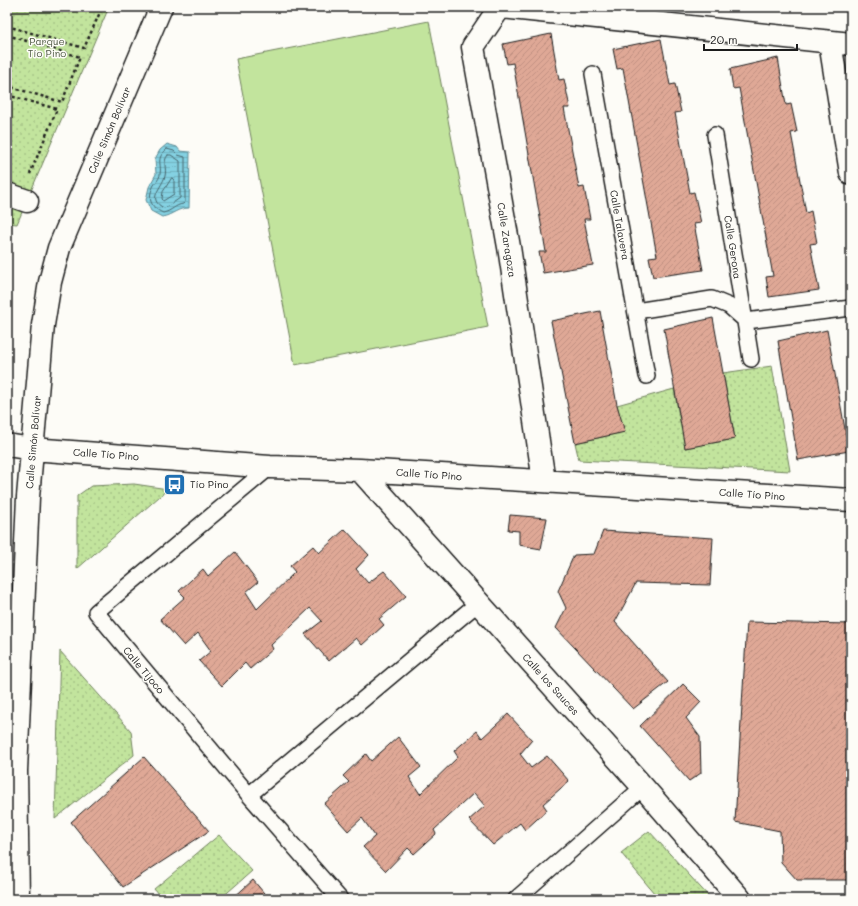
<svg xmlns="http://www.w3.org/2000/svg" width="858" height="906" font-family="Mali,sans-serif">
  <defs>
    <pattern id="green-dots" width="8" height="8" patternUnits="userSpaceOnUse"><rect width="8" height="8" fill="#c2e49d"/><path d="M2 2h.1M6 6h.1" fill="none" stroke="#a6c387" stroke-width="1.8" stroke-linecap="round"/></pattern>
    <pattern id="water-rules" width="6" height="5" patternUnits="userSpaceOnUse"><rect width="6" height="5" fill="#84d1e2"/><path d="M0 2.5h6" fill="none" stroke="#71b3c1"/></pattern>
    <pattern id="building-hatch" width="6" height="6" patternUnits="userSpaceOnUse"><rect width="6" height="6" fill="#dfa896"/><path d="M-1 1l2-2M0 6l6-6M5 7l2-2" fill="none" stroke="#bf9081"/></pattern>
  </defs>
  <rect width="100%" height="100%" fill="#fdfcf7"/>
  <filter id="ink" filterUnits="userSpaceOnUse"><feTurbulence type="fractalNoise" baseFrequency=".025" numOctaves="2"/><feDisplacementMap in="SourceGraphic" scale="8" xChannelSelector="R" yChannelSelector="G"/><feConvolveMatrix kernelMatrix="1 2 1 2 8 2 1 2 1" color-interpolation-filters="sRGB"/></filter>
  <g filter="url(#ink)">
    <!-- green -->
    <path fill="url(#green-dots)" stroke="#6f805c" d="M7,7H109L17,224L7,223Z
      M772,366L790,471L579,460L575,443L624,432L617,405L674,389L685,448L735,439L723,373Z
      M134,484L168,489L77,569V496L91,486Z
      M60,651L131,731L134,755L55,819Z
      M649,831L711,899H659L621,853Z
      M219,835L252,871L220,899H162L154,889Z"/>
    <!-- pitch -->
    <path fill="#c2e49d" stroke="#6f805c" d="M429,21L488,327L295,365L236,59Z"/>
    <!-- water -->
    <path fill="url(#water-rules)" stroke="#5a8993" d="M167,144L177,147L180,151L190,152L189,208C177,208 173,215 162,217L151,211L146,200L149,187L156,174L155,159L160,150Z"/>
    <g fill="none" stroke-linecap="round" stroke-linejoin="round">
      <!-- shore -->
      <path stroke="#46646b" stroke-width="1" d="M167,149L174,151L178,155L185,157V202L183,204C175,205 172,211 163,213C150,207 147,198 154,185C156,182 160,178 160,174C162,163 155,159 167,149Z
        M168,155H171L180,161V198L167,207L164,208C146,199 162,188 165,176C167,168 162,162 168,155Z
        M172,178L174,180V194L163,201L162,198L163,192Z"/>
    </g>
    <!-- building -->
    <path fill="url(#building-hatch)" stroke="#1c1c1c" d="M551,34L559,80L564,79L570,108H564L579,188L584,187L590,219H584L593,265L543,273L539,252H546L513,63L507,64L503,44Z
      M661,39L670,85L675,84L681,112L675,113L690,193L694,192L701,223L694,224L703,270L653,277L649,257L657,256L623,68L617,69L613,49Z
      M778,58L786,105L791,104L797,132L791,133L806,213L811,211L817,243L810,244L819,290L769,297L766,277L773,276L739,88L733,89L730,69Z
      M600,311L617,405L625,432L575,443L551,321Z
      M713,318L735,439L685,448L664,329Z
      M827,330L849,451L798,460L778,341Z
      M510,515L547,518L541,549L519,545V531L508,530Z
      M345,529L369,555L356,569L368,583L384,571L406,596L379,619L384,625L362,645L356,638L329,661L305,634L322,621L310,608L271,645L273,649L250,669L245,663L222,686L199,661L211,651L198,633L184,646L160,619L185,597L179,591L203,569L208,576L235,552L258,582L246,592L257,609L295,572L290,566L313,546L319,553Z
      M603,531L713,538L710,585L636,583L615,622L668,682L633,709L556,628L566,608L558,591L574,555L594,554Z
      M747,622L851,624V880H797L781,862L780,831L735,822Z
      M683,684L701,702L686,718L700,737L701,773L689,781L640,726Z
      M508,714L532,740L520,754L531,768L547,756L569,781L543,804L547,810L525,830L520,823L493,845L469,820L485,806L474,793L434,830L436,834L414,854L408,848L386,871L363,847L375,836L362,818L348,831L324,804L349,782L343,776L366,754L371,761L398,737L421,767L409,777L420,794L458,757L454,751L477,731L482,738Z
      M144,757L209,831L123,887L71,822Z
      M253,880L269,899H232Z"/>
    <g fill="none" stroke-linecap="round" stroke-linejoin="round">
      <defs>
        <path id="lane" d="M593,74L647,376
          M715,135L751,359
          M636,311L712,299L729,306L746,321L851,308
          M270,467L96,612L249,795L340,899
          M249,795L478,603
          M516,899L643,787"/>
        <path id="street" d="M500,7L473,47L509,247L544,481
          M502,7L851,44
          M830,42L851,173
          M7,194L27,201
          M7,445L32,449L270,467L360,470L851,500
          M360,470L643,787L740,899
          M18,899L16,771L28,497L43,325L50,282L59,248L161,7"/>
      </defs>
      <!-- lane casing -->
      <use href="#lane" stroke="#1c1c1c" stroke-width="18"/>
      <!-- street casing -->
      <use href="#street" stroke="#1c1c1c" stroke-width="25"/>
      <!-- path -->
      <path stroke="#1c1c1c" stroke-width="2.5" stroke-dasharray="3 3" stroke-linecap="butt" d="M7,26L84,48L102,8L99,7
        M7,35L80,57L62,102L7,86
        M7,95L57,109L30,174"/>
      <!-- lane -->
      <use href="#lane" stroke="#fdfcf7" stroke-width="15"/>
      <!-- street -->
      <use href="#street" stroke="#fdfcf7" stroke-width="22"/>
    </g>
  </g>
  <!-- icons -->
  <defs>
    <symbol id="bus-square" viewBox="-11 -11 22 22"><rect x="-9" y="-9" width="18" height="18" rx="4" fill="#1f6fb2" stroke="#fdfcf7"/><path d="M-5-6H5V4H4V6H2V4H-2V6H-4V4H-5ZM-3.5-4V0h7V-4ZM-3.5 1.2v1.5H-2V1.2ZM2 1.2v1.5H3.5V1.2Z" fill="#fff"/></symbol>
  </defs>
  <g fill-rule="evenodd">
    <use href="#bus-square" x="162" y="472" width="25" height="25"/>
  </g>
  <g text-anchor="middle" stroke-width="3" stroke-linejoin="round" paint-order="stroke">
    <!-- park labels -->
    <g font-size="10" fill="#4e5843" stroke="#fdfcf7">
      <text x="47" y="45">Parque<tspan x="47" dy="12">Tío Pino</tspan></text>
    </g>
    <!-- street labels -->
    <g font-size="10" fill="#1c1c1c" stroke="#fdfcf7">
      <text transform="translate(109 130) rotate(-67)" y="4">Calle Simón Bolívar</text>
      <text transform="translate(620 225) rotate(80)" y="4">Calle Talavera</text>
      <text transform="translate(507 240) rotate(81)" y="4">Calle Zaragoza</text>
      <text transform="translate(733 247) rotate(81)" y="4">Calle Gerona</text>
      <text transform="translate(33 442) rotate(-85)" y="4">Calle Simón Bolívar</text>
      <text transform="translate(106 454) rotate(4)" y="4">Calle Tío Pino</text>
      <text transform="translate(429 474) rotate(4)" y="4">Calle Tío Pino</text>
      <text transform="translate(752 494) rotate(4)" y="4">Calle Tío Pino</text>
      <text transform="translate(144 670) rotate(50)" y="4">Calle Tijoco</text>
      <text transform="translate(551 684) rotate(48)" y="4">Calle los Sauces</text>
    </g>
    <!-- poi labels -->
    <g font-size="10" fill="#1c1c1c" stroke="#fdfcf7" text-anchor="start">
      <text x="190" y="488">Tío Pino</text>
    </g>
  </g>
  <!-- margin -->
  <rect width="858" height="906" fill="none" stroke="#fdfcf7" stroke-width="24"/>
  <rect x="12" y="12" width="834" height="882" fill="none" stroke="#1c1c1c" stroke-width="1.5" filter="url(#ink)"/>
  <!-- scale -->
  <path d="M704 44v6h93v-6" fill="none" stroke="#1c1c1c" stroke-width="2"/>
  <text x="710" y="44" font-size="12" fill="#1c1c1c" stroke="#fdfcf7" stroke-width="3" paint-order="stroke">20 m</text>
</svg>
